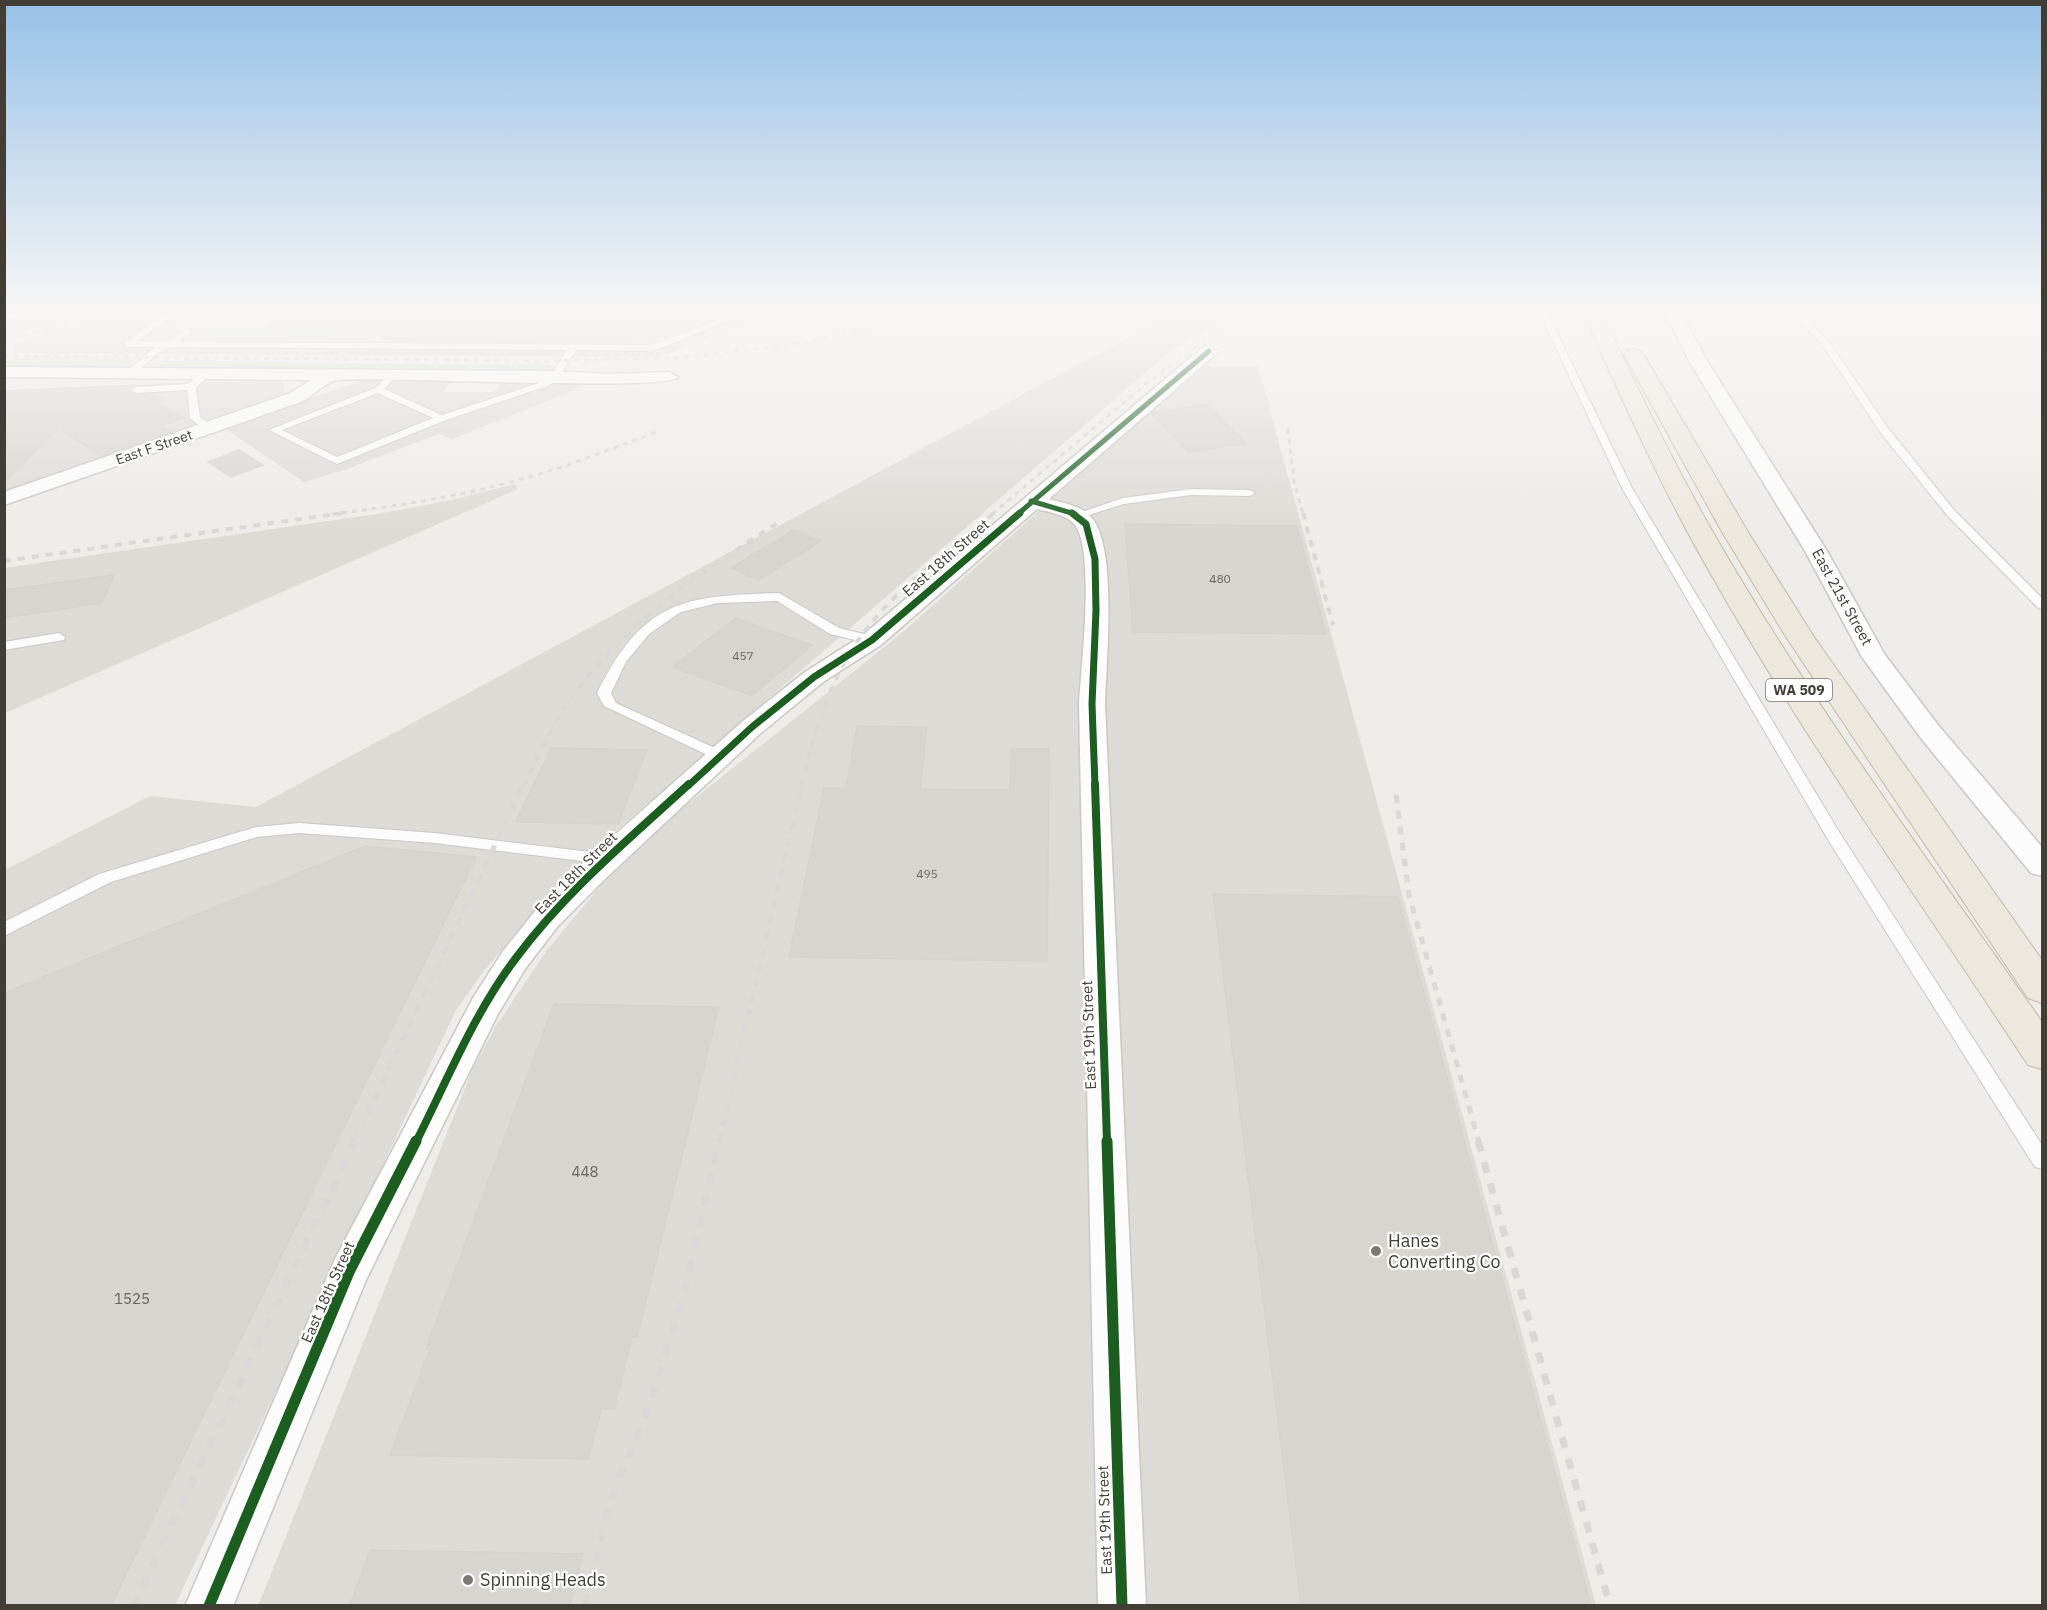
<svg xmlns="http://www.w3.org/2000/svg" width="2047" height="1610" font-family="'IBM Plex Sans',sans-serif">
  <rect width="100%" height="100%" fill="#edece8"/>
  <!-- industrial -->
  <path fill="#dddbd6" d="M5,308H124L5,335Z
    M1184,308H1246L1170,351L595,849L544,899L484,971L456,1010L175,1605L5,1606V870L150,796L256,807Z
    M1206,366H1258L1596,1605L258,1606L473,1068L496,1026L547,950L606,879L674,815L903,632L1150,412Z
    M283,381L284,393L5,491L4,391L176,383Z
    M515,484L518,489L5,713L4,568L383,513L451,500Z"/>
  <!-- green -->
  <path fill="#d9e6ca" d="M200,330L379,331L374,336L193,335Z
    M5,358L139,359L127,366L5,367Z
    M164,361L553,365L549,370L157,366Z"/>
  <!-- parking -->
  <path fill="#dcdbd7" d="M175,308H197L169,329L200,330L194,335L378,336L374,341L572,343L586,323H611L622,308H782L659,357L11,353L15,344L48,333Z
    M361,381L451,382L443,392H494L502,382L585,386L452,439L439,434L344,470L304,482L224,428Z"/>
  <!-- building -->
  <path fill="#d7d5d0" stroke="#d5d3ce" stroke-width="1.5" d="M289,308H597L572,342L393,341L394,340L381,339L389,331L262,330Z
    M135,385L129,389L130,392L136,395L154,394L164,399L156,402L183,418L161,426L171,432L101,456L59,428L4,483V391Z
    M1207,404L1246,443L1188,452L1151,413Z
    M239,450L263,465L231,477L208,462Z
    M1125,524L1297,526L1326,634L1133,632Z
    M794,530L821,541L759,580L731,568Z
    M114,575L102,603L4,618V590Z
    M736,618L812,645L752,696L672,667Z
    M857,726L927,727L920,789L1010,790L1011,749H1049L1047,961L789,957L824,788H846Z
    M551,748L647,750L618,824L516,822Z
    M365,846L476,857L111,1605H4V993Z
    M1213,894L1398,897L1591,1605H1301Z
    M554,1004L719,1007L637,1337H632L614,1409H602L588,1459L390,1455L430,1349H426Z
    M370,1550L583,1554L570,1605H350Z"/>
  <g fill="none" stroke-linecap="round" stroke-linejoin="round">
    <defs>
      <path id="service" d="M32,308H40L37,314L4,321V316Z
        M184,308H195L167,320L138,341L168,342L188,327L192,330L179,342L651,345L751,308H761L652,351L576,350L559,378L548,386L446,420L337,464L269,430L375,388L393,372L398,375L384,389L442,415L542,382L552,374L567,350L172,347L162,350L133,375H127V371L155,347H129L126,346V342L161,316ZM378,393L433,418L337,457L282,430Z
        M1537,308H1545L1632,488L1841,835L2042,1145V1169L2035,1167L1830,843L1622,488Z
        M1785,308H1793L1827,339L1888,428L1954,510L2042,598V609L2038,608L1946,514L1880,432L1821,343Z
        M203,371L211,373L196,388L200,417L213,426V430H205L190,418L187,390L136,393L131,390L136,387L188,384Z
        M1191,489L1250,490L1255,493L1250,496L1191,495L1124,504L1076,519L1070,516L1123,498Z
        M779,593L839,628L877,637L878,640L872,644L830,634L777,601L718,603L681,612L649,634L626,662L611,693L616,703L726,753L728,756L726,759H716L604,706L597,693C644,600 682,596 779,593Z
        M59,633L65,637L64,640L4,650V642Z
        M299,823L435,833L607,854L615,859L607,864L435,843L299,833L257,837L111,882L4,936V922L99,874L256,827Z"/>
      <path id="minor" d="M1663,308H1679L1707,361L1827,551L1885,655L1938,725L2042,847V876L2031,873L1920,737L1862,657L1805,551L1689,361Z
        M1209,346L1218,351L1215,355L1049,499C1063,503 1080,505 1091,517C1118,546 1106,663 1105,704L1146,1606H1098L1079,704C1081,669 1095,551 1075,525C1068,515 1049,512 1037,509L881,645L823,682L761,733L605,879L558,926L525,969L498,1014L366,1280L233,1606H185L335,1259L473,998L503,951L536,910L583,863L743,721L805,672L863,635L1203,347Z
        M4,367L556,371L607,374L669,372L678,377C668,392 380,376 338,380C327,381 313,395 304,401L4,505V492L290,393L311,380L4,377Z"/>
      <path id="trunk" d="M1581,308H1599C1636,384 1672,461 1714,534C1812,704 1930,862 2042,1022V1069L2028,1065C1913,890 1788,717 1688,533C1649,460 1615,384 1581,308Z
        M1634,349L1641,351L1644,355L1748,532L1814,637L2042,960V1003L2028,998L1786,637L1722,532L1624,355L1627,351Z"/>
    </defs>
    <!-- service casing -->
    <use href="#service" stroke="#cac8c4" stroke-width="2"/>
    <!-- minor casing -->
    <use href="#minor" stroke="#cac8c4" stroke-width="3"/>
    <!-- trunk casing -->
    <use href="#trunk" stroke="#c2b9a6" stroke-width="2"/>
    <!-- service -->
    <use href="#service" fill="#fcfcfc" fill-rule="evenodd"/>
    <!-- minor -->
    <use href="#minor" fill="#fcfcfc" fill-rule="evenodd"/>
    <!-- trunk -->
    <use href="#trunk" fill="#ece8de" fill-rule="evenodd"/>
    <!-- rail-far3 -->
    <path stroke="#d8d8d7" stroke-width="3" stroke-dasharray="5 5" stroke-linecap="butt" d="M4,339L150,308
      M4,356L547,361L678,358L807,343L870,328L932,308
      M1288,429L1294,481L1303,514
      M332,514C388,507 444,499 499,485C553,472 604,452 656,432
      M992,514L1146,384L1250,308"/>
    <!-- rail-far2 -->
    <path stroke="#d8d8d7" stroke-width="4" stroke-dasharray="7 7" stroke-linecap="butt" d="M1303,513L1333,625
      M4,561L343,513
      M524,786C536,760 548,733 564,709C618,628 699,573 779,522
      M801,786C815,728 831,674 868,627C903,583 951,550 994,513"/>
    <!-- rail-far1 -->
    <path stroke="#d8d8d7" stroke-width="5" stroke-dasharray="8 8" stroke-linecap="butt" d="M1396,795L1409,895L1479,1142
      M354,1142L524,784
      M719,1142L802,784"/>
    <!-- rail -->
    <path stroke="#d8d8d7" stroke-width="7" stroke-dasharray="11 11" stroke-linecap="butt" d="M1478,1141L1610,1606
      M133,1606L355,1141
      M585,1606L610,1501L650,1403L682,1301L719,1141"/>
    <defs>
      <path id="cycleway-far3" d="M1031,501L1075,514
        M1018,514L1209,351"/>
      <path id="cycleway-far2" d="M1072,513L1086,524L1095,559L1096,611L1092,704L1095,786
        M688,786L752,727L814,677L872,640L1020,513"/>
      <path id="cycleway-far1" d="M1095,784L1107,1142
        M416,1142C447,1081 474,1013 516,958C565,892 629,839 689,784"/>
      <path id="cycleway" d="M1107,1141L1122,1606
        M209,1606L349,1272L416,1141"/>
    </defs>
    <!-- cycleway-far3 casing -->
    <use href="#cycleway-far3" stroke="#fff" stroke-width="8"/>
    <!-- cycleway-far2 casing -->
    <use href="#cycleway-far2" stroke="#fff" stroke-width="10"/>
    <!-- cycleway-far1 casing -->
    <use href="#cycleway-far1" stroke="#fff" stroke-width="12"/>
    <!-- cycleway casing -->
    <use href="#cycleway" stroke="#fff" stroke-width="15"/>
    <!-- cycleway-far3 -->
    <use href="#cycleway-far3" stroke="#1b5e20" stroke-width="5"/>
    <!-- cycleway-far2 -->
    <use href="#cycleway-far2" stroke="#1b5e20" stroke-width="7"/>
    <!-- cycleway-far1 -->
    <use href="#cycleway-far1" stroke="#1b5e20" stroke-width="8"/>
    <!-- cycleway -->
    <use href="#cycleway" stroke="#1b5e20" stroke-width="11"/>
  </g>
  <!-- sky -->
  <linearGradient id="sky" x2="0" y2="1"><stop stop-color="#96c1e8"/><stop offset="0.58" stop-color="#f7f6f5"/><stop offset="1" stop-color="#f7f6f5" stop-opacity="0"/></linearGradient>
  <rect width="2047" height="533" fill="url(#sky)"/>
  <!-- markers -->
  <g fill="#7e7a74" stroke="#fff" stroke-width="2">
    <circle cx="1376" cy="1251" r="6"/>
    <circle cx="468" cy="1580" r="6"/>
  </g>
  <g text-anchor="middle" stroke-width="4.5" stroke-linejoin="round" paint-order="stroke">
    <!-- number labels -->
    <g font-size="12" fill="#68645c">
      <text x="1220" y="583">480</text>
      <text x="743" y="660">457</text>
      <text x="927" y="878">495</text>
    </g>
    <!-- far-street labels -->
    <g font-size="14" fill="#423d35" stroke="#fff">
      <text transform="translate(154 447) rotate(-19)" y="5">East F Street</text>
    </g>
    <!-- shield labels -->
    <rect fill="#fff" stroke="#7b7772" stroke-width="1.5" x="1766" y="679" width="66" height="22" rx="4.5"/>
    <g font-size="14" font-weight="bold" fill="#423d35">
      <text x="1799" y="695">WA 509</text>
    </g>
    <!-- street labels -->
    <g font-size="15" fill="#423d35" stroke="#fff">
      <text transform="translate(946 558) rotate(-41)" y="5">East 18th Street</text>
      <text transform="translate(1842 597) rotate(61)" y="5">East 21st Street</text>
      <text transform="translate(576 873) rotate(-45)" y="5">East 18th Street</text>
      <text transform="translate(1089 1035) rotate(-92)" y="5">East 19th Street</text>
      <text transform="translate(328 1292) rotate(-66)" y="5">East 18th Street</text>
      <text transform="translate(1105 1520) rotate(-92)" y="5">East 19th Street</text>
    </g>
    <!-- near-number labels -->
    <g font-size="15" fill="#68645c">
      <text x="585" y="1177">448</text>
      <text x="132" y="1304">1525</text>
    </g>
    <!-- near-poi labels -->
    <g font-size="18" fill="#423d35" stroke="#fff" text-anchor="start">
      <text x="1388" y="1247">Hanes<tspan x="1388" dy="21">Converting Co</tspan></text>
      <text x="480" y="1586">Spinning Heads</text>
    </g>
  </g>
  <!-- border -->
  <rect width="2047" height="1610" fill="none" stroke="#423d35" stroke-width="12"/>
</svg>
